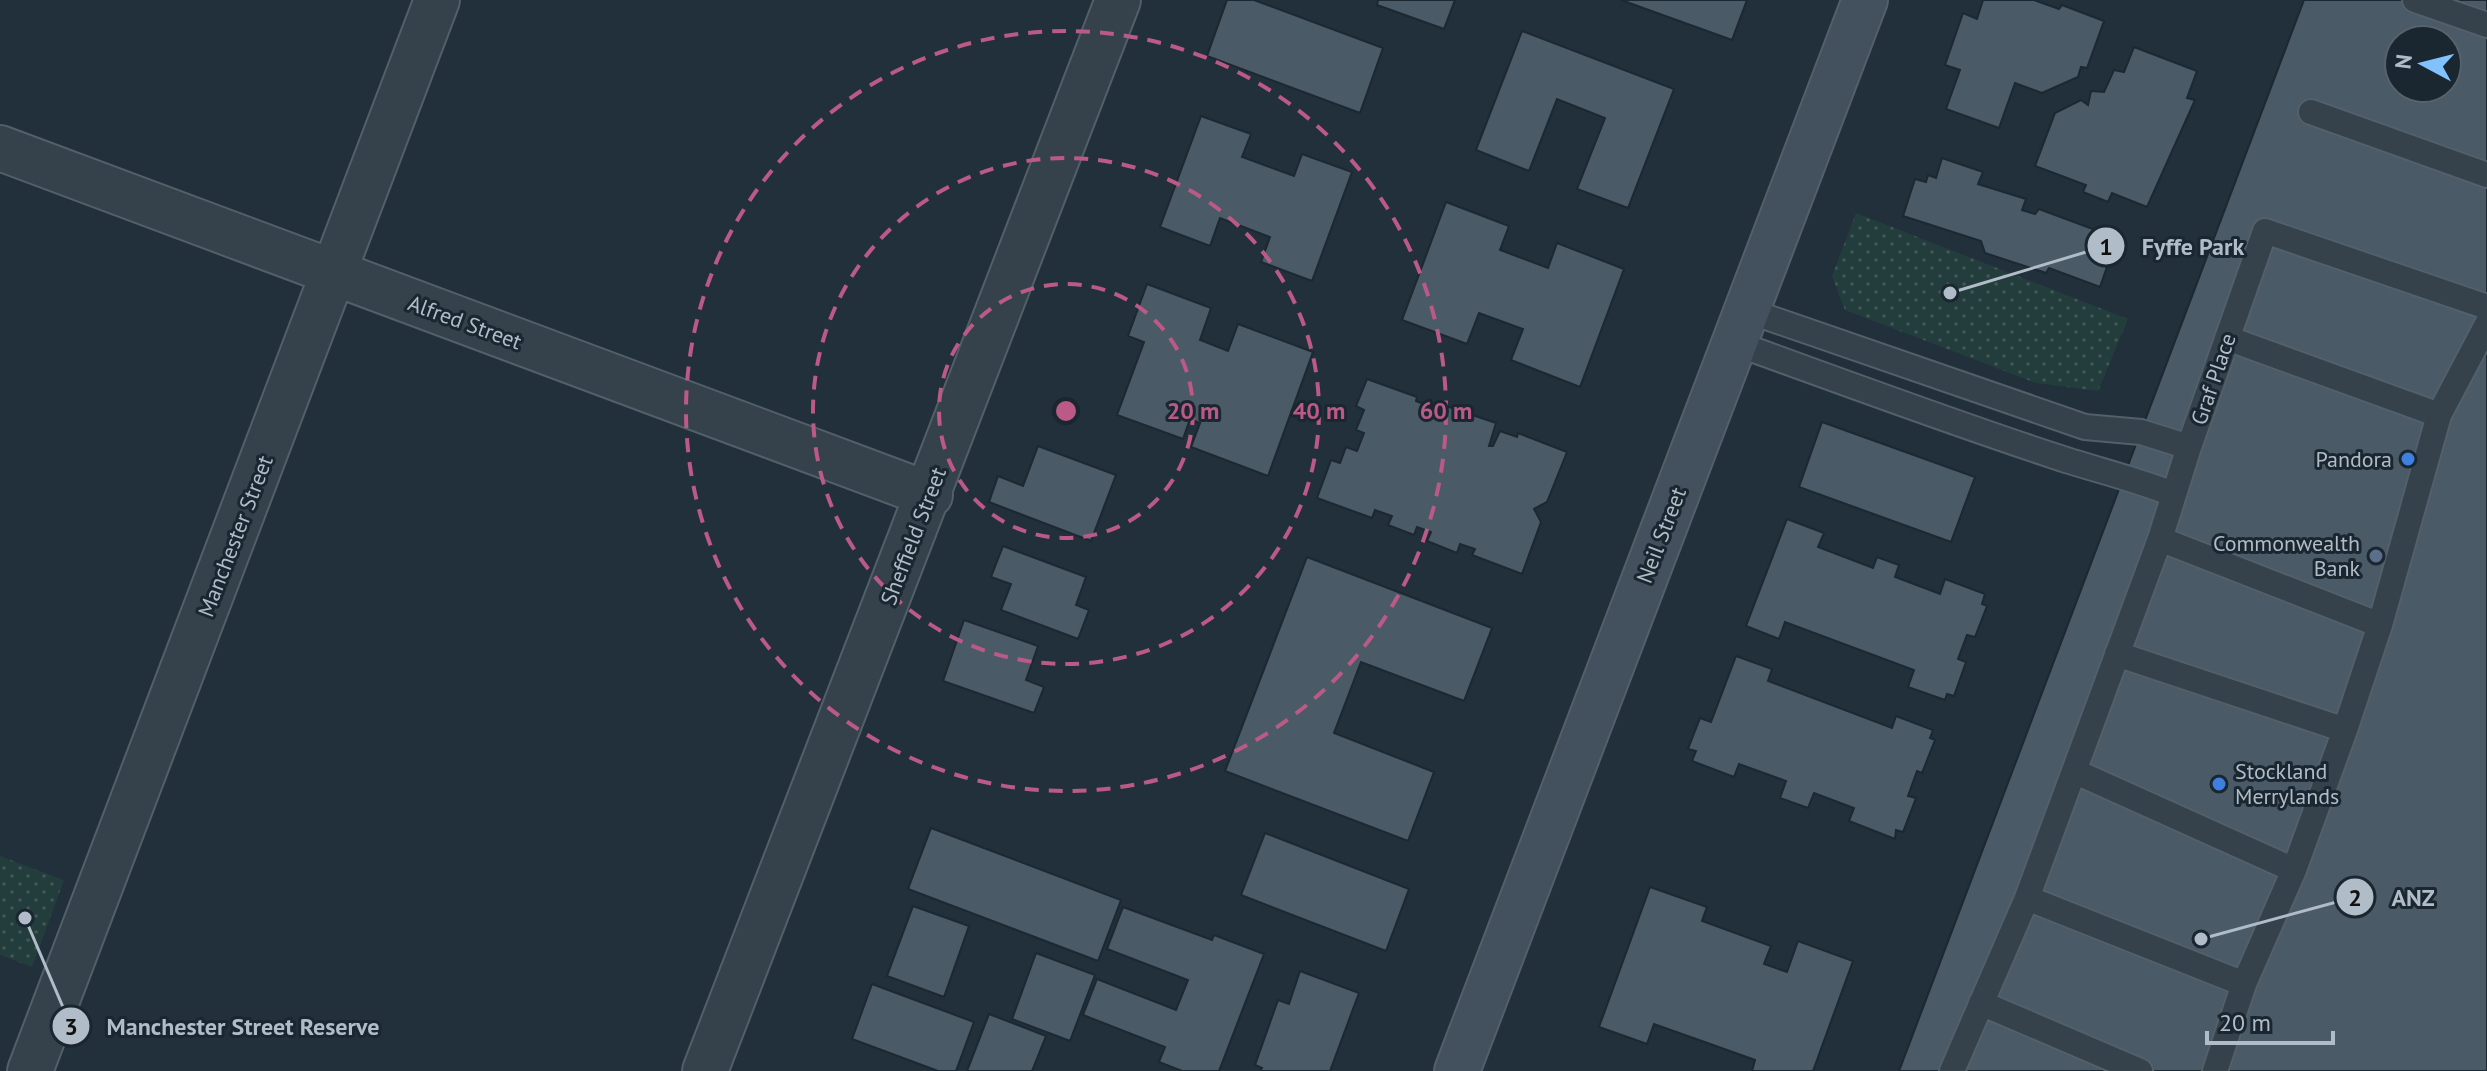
<svg xmlns="http://www.w3.org/2000/svg" width="2487" height="1071" font-family="'PT Sans',sans-serif">
  <defs>
    <pattern id="park-dots" width="8" height="8" patternUnits="userSpaceOnUse" patternTransform="scale(2)"><rect width="8" height="8" fill="#233c3c"/><path d="M2 2h.1M6 6h.1" fill="none" stroke="#405657" stroke-width="1.8" stroke-linecap="round"/></pattern>
  </defs>
  <rect width="100%" height="100%" fill="#21303b"/>
  <!-- park -->
  <path fill="url(#park-dots)" d="M1856,213L2128,319L2098,391L2036,383L1845,310L1832,276Z
    M0,856L64,880L32,967L0,955Z"/>
  <!-- building -->
  <path fill="#4a5a67" stroke="#1c2832" stroke-width="2" fill-rule="evenodd" d="M1227,0H1254L1383,48L1360,113L1207,56Z
    M1378,0H1455L1444,29L1377,5Z
    M1621,0H1747L1732,40Z
    M1983,0H2034L2059,9L2062,5L2104,21L2087,68L2081,67L2078,77L2042,93L2015,83L1999,128L1946,109L1960,70L1945,65L1963,13L1977,19Z
    M2304,0H2487V1071H1899ZM2399,40H2447V88H2399Z
    M1522,31L1674,89L1628,208L1577,189L1605,118L1557,99L1529,171L1476,150Z
    M2134,47L2197,71L2187,98L2195,100L2147,207L2112,193L2108,202L2083,192L2086,185L2035,166L2055,113L2081,100L2088,105L2091,91L2104,92L2114,70L2124,72Z
    M1201,116L1251,134L1242,157L1294,176L1302,154L1352,172L1312,281L1261,262L1270,237L1220,218L1210,246L1160,227Z
    M1942,158L1983,172L1978,184L2026,199L2022,210L2035,214L2039,209L2117,238L2100,287L2049,268L2046,273L1985,253L1981,241L1903,216L1915,179L1926,182L1928,175L1936,178Z
    M1446,202L1509,226L1500,250L1548,268L1557,243L1624,269L1580,387L1511,360L1523,329L1479,313L1467,344L1402,320Z
    M1147,284L1211,308L1200,340L1228,351L1238,324L1313,352L1268,476L1191,447L1200,423L1190,419L1183,439L1117,415L1144,342L1128,336Z
    M1367,379L1417,397L1416,401L1435,408L1437,403L1496,423L1489,446H1493L1500,431L1517,437L1518,433L1567,452L1547,502L1534,509L1541,522L1522,574L1472,555L1475,549L1460,544L1457,553L1427,541L1431,532L1417,527L1414,535L1388,525L1392,516L1375,510L1372,518L1317,498L1331,460L1340,463L1346,447L1357,451L1364,433L1356,430L1364,410L1356,406Z
    M1822,422L1975,477L1951,542L1799,487Z
    M1038,446L1116,475L1091,541L989,502L998,476L1023,486Z
    M1787,519L1824,533L1818,547L1873,568L1877,557L1899,565L1895,577L1940,594L1945,579L1985,594L1982,604L1987,606L1975,637L1967,635L1958,659L1966,662L1954,696L1947,694L1945,700L1908,687L1914,670L1785,622L1779,639L1746,626Z
    M1003,546L1086,577L1076,605L1089,610L1078,639L1001,610L1011,584L991,577Z
    M1307,557L1492,628L1464,701L1361,662L1334,733L1434,772L1408,841L1225,771Z
    M964,620L1038,646L1026,680L1044,687L1034,713L943,681Z
    M1736,656L1772,669L1768,681L1892,728L1896,716L1933,730L1930,738L1935,740L1922,773L1917,771L1908,796L1916,798L1903,832L1896,830L1895,839L1849,821L1854,808L1814,793L1808,808L1780,798L1786,781L1739,764L1734,777L1692,761L1696,751L1688,749L1700,718L1711,722Z
    M931,828L1121,900L1098,961L908,889Z
    M1265,833L1409,889L1386,951L1241,895Z
    M1650,887L1707,907L1702,921L1771,946L1764,964L1787,972L1798,941L1853,961L1813,1071H1752L1755,1060L1654,1024L1647,1044L1599,1027Z
    M913,906L969,926L944,997L887,976Z
    M1123,907L1212,940L1214,935L1264,954L1219,1071H1182L1159,1062L1165,1047L1083,1015L1097,979L1176,1010L1188,980L1107,949Z
    M1036,953L1095,975L1070,1041L1012,1019Z
    M1300,971L1359,993L1330,1071H1260L1262,1068L1255,1065L1278,1000L1289,1004Z
    M872,984L974,1022L956,1071H938L852,1039Z
    M989,1014L1046,1036L1032,1071H967Z"/>
  <g fill="none" stroke-linecap="round" stroke-linejoin="round">
    <defs>
      <path id="service" d="M2415,0L2487,25
        M2311,112L2487,175
        M1746,310L2085,427L2141,432L2189,447L2265,231L2487,307
        M2227,338L2439,415
        M1735,343C1840,381 1945,420 2051,455C2092,469 2133,478 2173,494
        M2160,539L2380,625
        M2117,654L2345,730
        M2074,771L2294,870
        M2027,898L2244,984
        M1981,1003L2140,1071
        M1952,1071L2027,898L2160,539L2189,447
        M2215,1071L2244,984L2294,870L2345,730L2380,625L2439,415L2487,324"/>
      <path id="minor" d="M0,148L930,495
        M30,1071L437,0
        M705,1071L1118,0"/>
      <path id="secondary" d="M1457,1071L1865,0"/>
    </defs>
    <!-- service casing -->
    <use href="#service" stroke="#535f69" stroke-width="28"/>
    <!-- minor casing -->
    <use href="#minor" stroke="#535f69" stroke-width="48"/>
    <!-- secondary casing -->
    <use href="#secondary" stroke="#535f69" stroke-width="48"/>
    <!-- service -->
    <use href="#service" stroke="#35424b" stroke-width="24"/>
    <!-- minor -->
    <use href="#minor" stroke="#35424b" stroke-width="44"/>
    <!-- secondary -->
    <use href="#secondary" stroke="#43515f" stroke-width="44"/>
  </g>
  <!-- distance rings -->
  <g fill="none" stroke="#bb5a86" stroke-width="4" stroke-dasharray="14 10">
    <circle cx="1066" cy="411" r="127"/>
    <circle cx="1066" cy="411" r="253"/>
    <circle cx="1066" cy="411" r="380"/>
  </g>
  <!-- markers -->
  <g fill="#3f7fe0" stroke="#1a2630" stroke-width="3">
    <circle cx="2408" cy="459" r="8"/>
    <circle cx="2219" cy="784" r="8"/>
  </g>
  <circle fill="#5c6f8a" stroke="#1a2630" stroke-width="3" cx="2376" cy="556" r="8"/>
  <g text-anchor="middle" stroke-width="6" stroke-linejoin="round" paint-order="stroke">
    <!-- street labels -->
    <g font-size="22" fill="#b0bcc7" stroke="#1a2630">
      <text transform="translate(465 322) rotate(20)" y="8">Alfred Street</text>
      <text transform="translate(2213 379) rotate(-71)" y="8">Graf Place</text>
      <text transform="translate(1661 535) rotate(-69)" y="8">Neil Street</text>
      <text transform="translate(235 536) rotate(-69)" y="8">Manchester Street</text>
      <text transform="translate(913 536) rotate(-69)" y="8">Sheffield Street</text>
    </g>
    <!-- poi labels -->
    <g font-size="22" fill="#b0bcc7" stroke="#1a2630" text-anchor="end">
      <text x="2392" y="467">Pandora</text>
      <text x="2360" y="551">Commonwealth<tspan x="2360" dy="25">Bank</tspan></text>
      <text x="2235" y="779" text-anchor="start">Stockland<tspan x="2235" dy="25">Merrylands</tspan></text>
    </g>
  </g>
  <circle cx="1066" cy="411" r="12" fill="#bb5a86" stroke="#1a2630" stroke-width="4"/>
  <g font-size="24" text-anchor="middle" font-weight="bold" fill="#bb5a86" stroke="#1a2630" stroke-width="6" stroke-linejoin="round" paint-order="stroke">
    <text x="1193" y="419">20 m</text>
    <text x="1319" y="419">40 m</text>
    <text x="1446" y="419">60 m</text>
  </g>
  <!-- callouts -->
  <path fill="none" stroke="#b0bcc7" stroke-width="3" d="M1950 293L2106 246M2201 939L2355 897M25 918L71 1026"/>
  <g fill="#b0bcc7" stroke="#1a2630" stroke-width="3">
    <circle cx="1950" cy="293" r="8"/>
    <circle cx="2201" cy="939" r="8"/>
    <circle cx="25" cy="918" r="8"/>
    <circle cx="2106" cy="246" r="20"/>
    <circle cx="2355" cy="897" r="20"/>
    <circle cx="71" cy="1026" r="20"/>
  </g>
  <g font-size="24" text-anchor="middle" font-weight="bold" fill="#111">
    <text x="2106" y="255">1</text>
    <text x="2355" y="906">2</text>
    <text x="71" y="1035">3</text>
  </g>
  <g font-size="24" text-anchor="middle" font-weight="bold" fill="#b0bcc7" stroke="#1a2630" stroke-width="6" stroke-linejoin="round" paint-order="stroke">
    <text x="2193" y="255">Fyffe Park</text>
    <text x="2413" y="906">ANZ</text>
    <text x="243" y="1035">Manchester Street Reserve</text>
  </g>
  <!-- north arrow -->
  <g transform="translate(2423 64) rotate(277)"><circle r="38" fill="#1a2630" stroke="#56626c" stroke-width="2"/>
  <path d="M0-6L14 30L0 20L-14 30Z" fill="#81c2fc"/>
  <text y="-12" font-size="22" font-weight="bold" text-anchor="middle" fill="#b0bcc7">N</text>
  </g>
  <!-- scale -->
  <path d="M2207 1031v12h126v-12" fill="none" stroke="#b0bcc7" stroke-width="4"/>
  <text x="2219" y="1031" font-size="24" fill="#b0bcc7" stroke="#1a2630" stroke-width="6" paint-order="stroke">20 m</text>
</svg>
